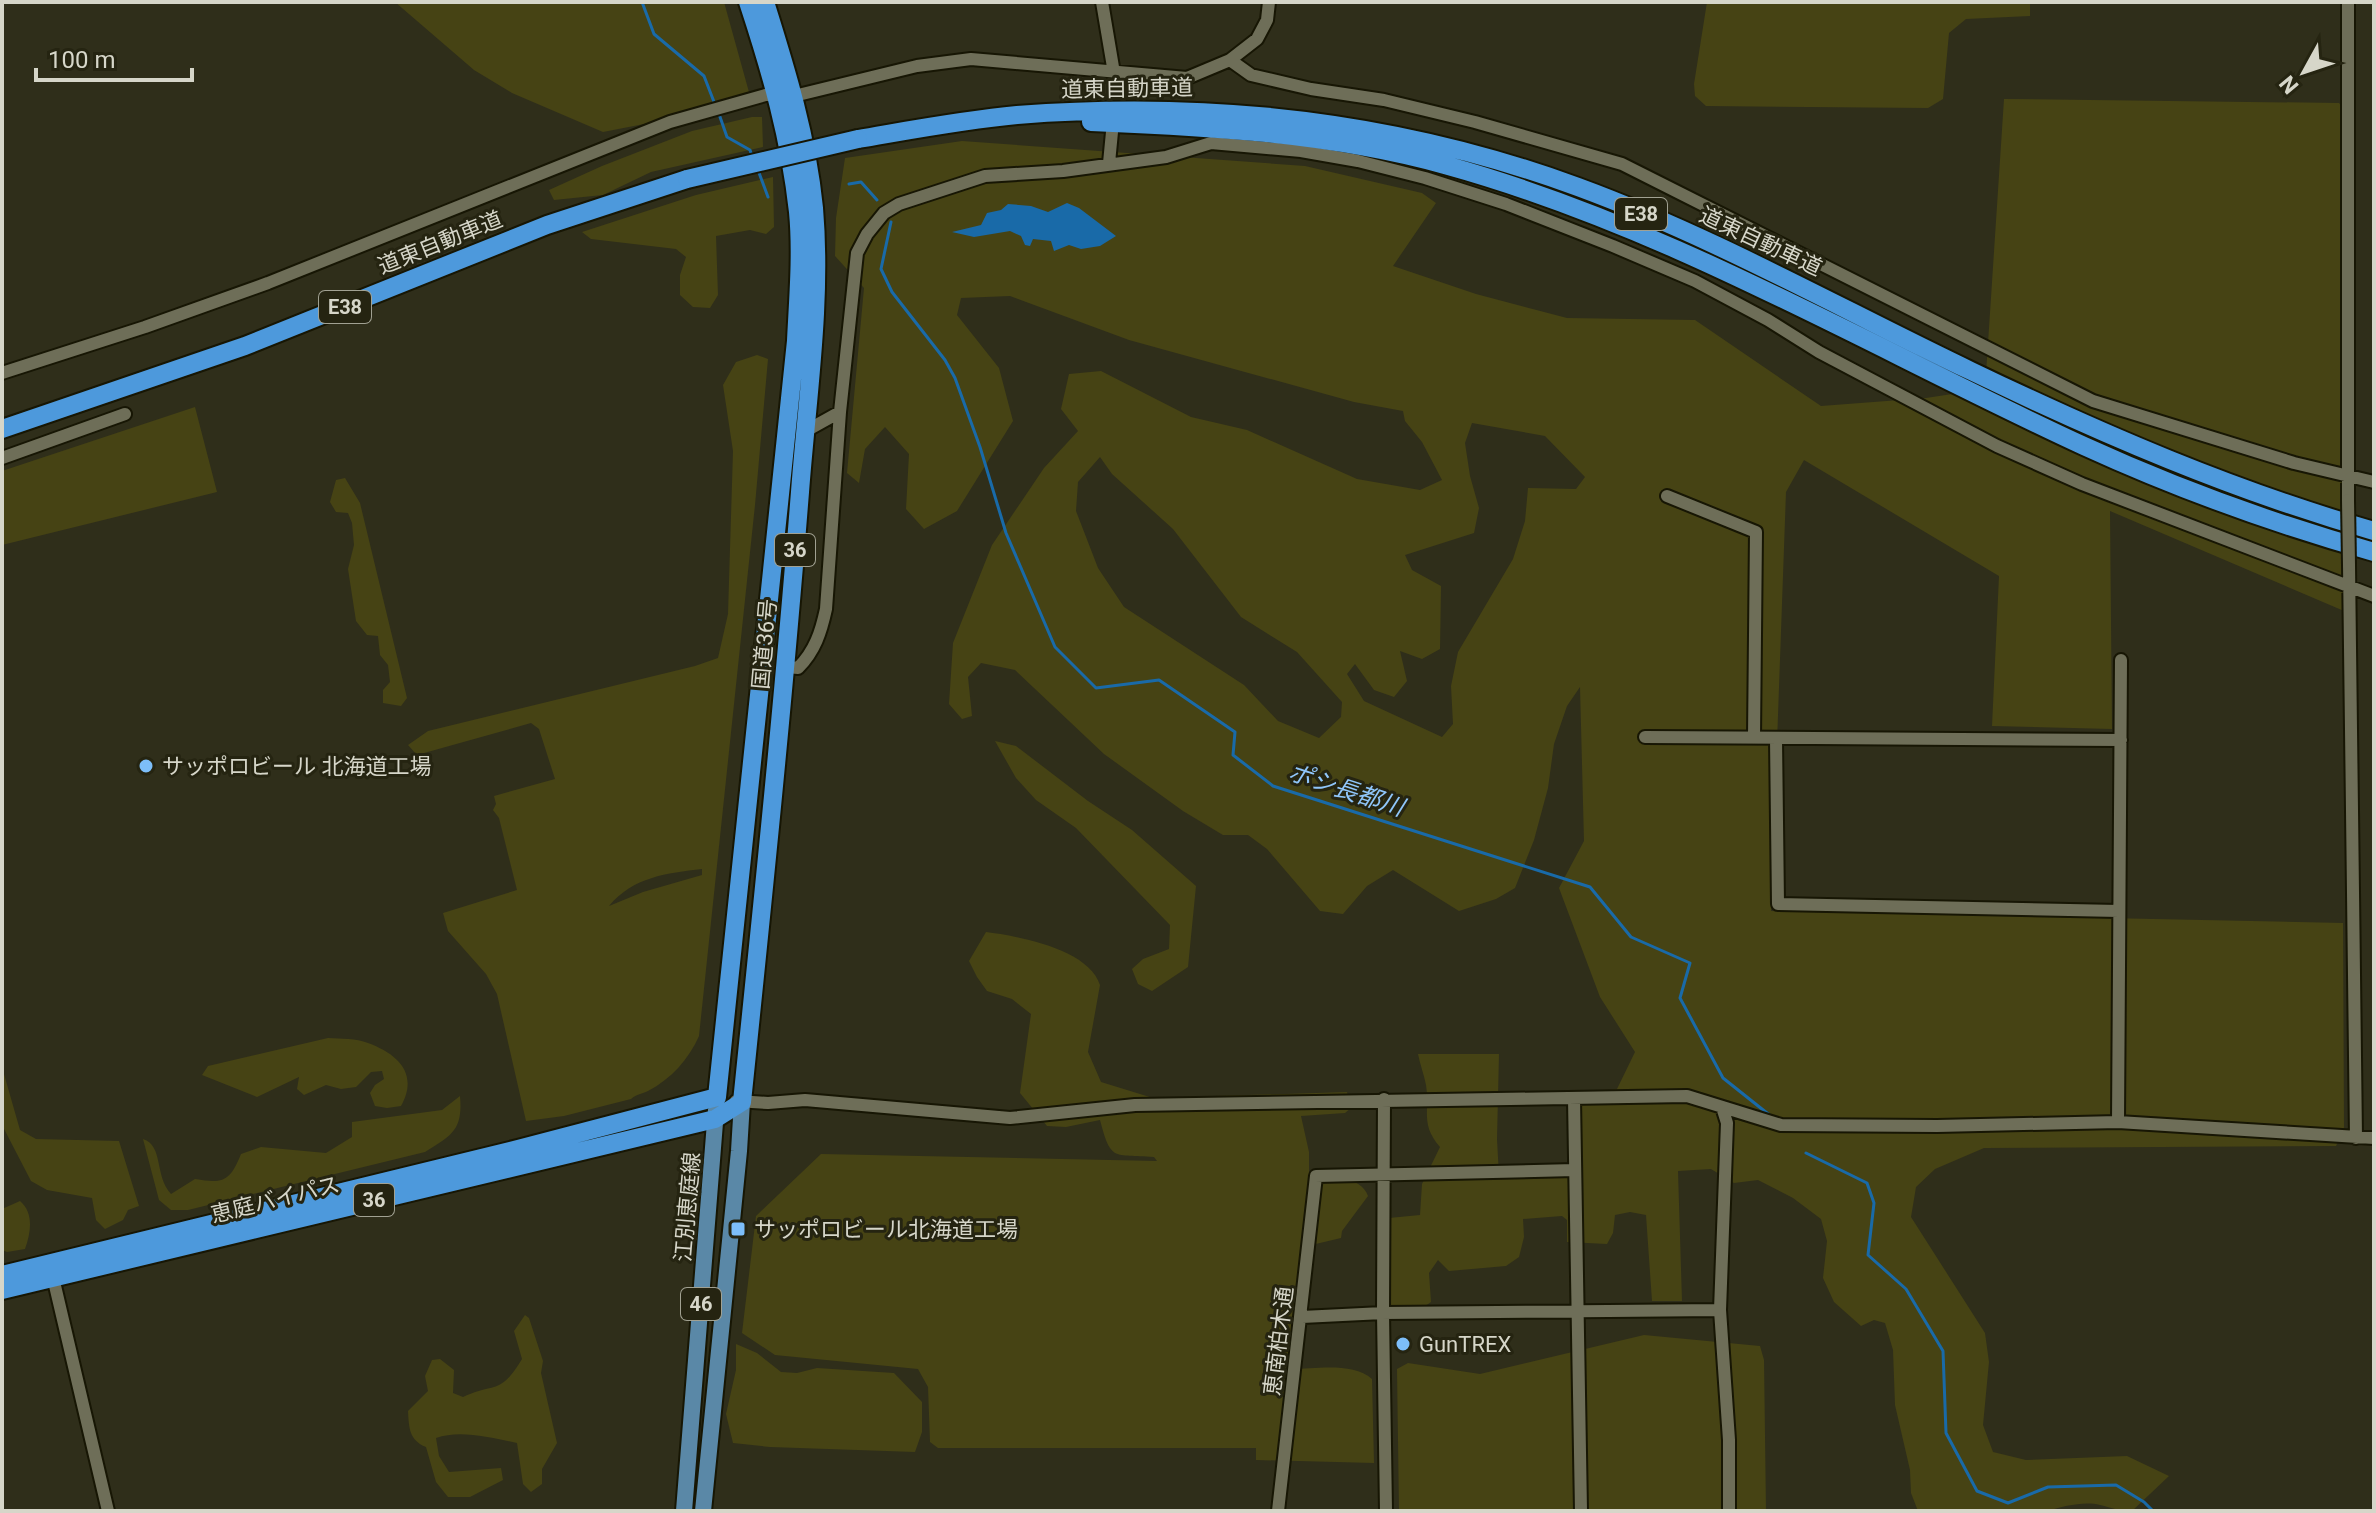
<svg xmlns="http://www.w3.org/2000/svg" width="2376" height="1513" font-family="Roboto,'Noto Sans JP',sans-serif">
  <rect width="100%" height="100%" fill="#2f2e1a"/>
  <!-- green -->
  <path fill="#464314" fill-rule="evenodd" d="M395,2H724L752,103L603,132L512,93L474,70Z
    M1707,2H2030V16L1966,19L1949,33L1943,99L1928,108L1706,106L1695,96L1694,84Z
    M2004,99L2339,103L2345,110L2344,611L2110,511L2112,729L1992,726L1999,576L1804,460L1786,492L1771,911L2343,923L2344,1130L2336,1146L1984,1148L1935,1169L1916,1187L1911,1217L1985,1333L1989,1362L1983,1425L1993,1452L2026,1460L2127,1456L2169,1476L2132,1511C2120,1511 2112,1508 2100,1505C2085,1501 2063,1506 2048,1511H1918L1911,1493L1910,1470L1895,1405L1893,1350L1885,1323L1874,1320L1861,1326L1834,1302L1823,1278L1827,1241L1821,1219L1793,1198L1758,1180L1734,1183L1711,1169L1678,1171L1682,1301H1652L1646,1215L1630,1212L1615,1215L1613,1233L1607,1244L1567,1242V1220L1562,1216L1523,1219L1524,1237L1519,1257L1506,1266L1449,1271L1438,1260L1429,1273L1431,1302L1421,1309L1390,1308L1389,1218L1420,1215L1422,1184L1440,1147C1420,1124 1430,1112 1426,1085C1424,1075 1420,1064 1418,1054H1499L1497,1139L1499,1176L1579,1174V1105L1591,1093L1617,1089L1635,1052L1600,997L1559,888L1584,841L1580,687L1567,706L1554,744L1548,788L1534,840L1515,888L1496,899L1459,911L1393,870L1367,886L1343,914L1320,911L1267,849L1248,835H1223L1183,811L1104,754L1015,670L981,663L968,677L972,716L962,719L949,704L953,643L992,545L1044,468L1078,431L1061,409L1069,374L1101,371L1191,417L1247,430L1357,479L1420,490L1442,480L1422,442L1405,421L1403,411L1354,402L1129,340L1010,296L961,298L957,315L999,368L1013,421L957,511L924,529L906,509L909,454L885,427L865,449L859,483L847,473L864,288L835,256L836,218L845,158L962,141L1305,166L1422,193L1436,203L1393,266L1476,294L1567,318L1695,320L1821,406L1926,398L1985,389ZM1472,423L1545,436L1585,477L1576,489L1528,488L1525,521L1513,559L1458,652L1451,686L1453,724L1442,737L1364,701L1347,674L1355,664L1374,690L1394,697L1407,681L1400,651L1422,659L1440,649L1441,586L1412,570L1405,555L1474,533L1479,508L1470,476L1465,443ZM1100,457L1112,474L1173,529L1241,617L1297,652L1342,702L1341,717L1319,738L1278,721L1244,685L1124,607L1098,568L1076,511L1078,482Z
    M752,117H762L763,147L651,172L603,195L554,200L549,190L602,166L692,131Z
    M773,177L774,227L766,234L750,230L716,236L718,295L710,308L693,307L680,295V275L686,257L676,249L591,239L582,232L696,195Z
    M757,355L768,359L755,505L699,1036C689,1059 671,1079 648,1091C642,1094 637,1094 631,1099L564,1116L526,1121L497,994L486,974L448,931L443,913L517,890L499,818L493,810L496,804L494,796L555,779L539,729L531,723L417,755L408,745L428,731L695,666L718,658L728,614L733,451L723,385L736,362ZM702,869V875L643,892L609,906C633,877 667,873 702,869Z
    M195,407L217,492L2,545V471Z
    M345,478L360,503L407,698L401,706L383,703V690L390,682L388,665L380,655L378,636L367,635L356,621L348,569L354,545L352,523L348,513L336,512L330,502L336,480Z
    M995,741L1016,746L1088,801L1132,830L1196,886L1188,967L1152,991L1138,984L1132,969L1143,959L1169,949L1170,925L1076,828L1036,800L1016,778Z
    M986,932C1018,936 1089,949 1100,985L1088,1052L1101,1082L1153,1098L1347,1092L1351,1108L1345,1113L1301,1116L1309,1152V1175C1329,1177 1361,1175 1368,1196L1342,1231L1341,1238L1303,1247L1292,1369C1316,1369 1353,1362 1372,1379L1374,1463L1256,1460V1448H938L930,1442L928,1387L918,1369L775,1355L742,1333L756,1216L821,1154L1157,1161L1154,1157C1113,1154 1111,1162 1100,1120L1066,1127L1047,1126L1020,1093L1031,1014L1012,999L987,991L977,977L969,961Z
    M328,1038C341,1039 356,1038 368,1043C398,1054 419,1074 401,1106L387,1108L375,1106L370,1093L375,1085L384,1079L382,1071L371,1072L356,1087L341,1089L326,1085L304,1095L297,1089L299,1077L257,1097L202,1075L208,1066Z
    M2,1067L20,1130L36,1139L119,1141L139,1206L128,1210L123,1220L105,1229L96,1220L92,1198L47,1190L31,1181L2,1125Z
    M460,1096C463,1130 452,1135 425,1152L188,1210H171L159,1200L143,1139C164,1146 154,1175 171,1194L195,1179C224,1184 230,1181 241,1154L261,1147L326,1153L352,1137V1122L442,1110Z
    M20,1201C34,1213 31,1232 25,1249L7,1252L2,1250V1209Z
    M525,1315L529,1318L543,1361L541,1373L557,1443L542,1469V1484L531,1492L523,1484L517,1443C493,1438 460,1429 436,1438L439,1456L449,1472L501,1468L503,1480L470,1497H448L436,1482L426,1447C409,1440 409,1428 408,1411L428,1391L425,1376L432,1360L440,1359L454,1370L453,1393L463,1397C494,1382 500,1396 522,1359L514,1331Z
    M1644,1335L1760,1346L1764,1360L1766,1511H1399L1397,1369L1408,1363L1480,1374Z
    M736,1344L757,1353L781,1372L797,1373L817,1368L894,1373L922,1402V1432L915,1452L770,1447L733,1443L726,1414L736,1370Z"/>
  <!-- water -->
  <path fill="#196aa8" d="M1067,203L1079,208L1116,236L1100,246L1081,249L1069,245L1054,251L1051,241L1033,239L1030,246L1025,245L1021,236L1010,231L974,237L952,232L981,225L987,213L1001,210L1008,204L1031,206L1048,212Z"/>
  <g fill="none" stroke-linecap="round" stroke-linejoin="round">
    <!-- stream -->
    <path stroke="#196aa8" stroke-width="3" d="M642,2L654,34L704,76L716,107
      M719,114L727,137L750,150L752,156
      M758,170L768,197
      M849,184L861,182L877,200
      M891,222L881,269L892,292L945,360L955,378L980,447L1006,533L1055,647L1096,688L1159,680L1235,732L1233,755L1273,786L1590,887L1631,937L1690,963L1680,998L1723,1078L1772,1117
      M1806,1153L1867,1183L1874,1203L1868,1255L1906,1289L1943,1351L1946,1433L1977,1491L2008,1503L2048,1487L2116,1485L2144,1502L2153,1511"/>
    <defs>
      <path id="minor" d="M1102,2L1114,73V89
        M1230,60L1251,75L1311,89L1384,100L1475,122L1622,164L2093,401L2294,463L2374,482
        M1109,163L1112,132
        M2,373L145,327L268,283L670,122L769,94L779,97L794,96L917,66L971,59L1187,78L1230,60L1257,39L1267,20L1269,2
        M804,432L840,412
        M2,458L125,414
        M1667,496L1756,532L1754,737
        M2348,500V2
        M2349,565L2356,1138
        M787,667L798,668C815,651 821,632 826,609L840,412L857,253L867,234L884,213L899,204L985,176L1063,171L1166,157L1211,143L1301,151L1358,161L1425,178L1506,204L1613,246L1695,281L1768,320L1819,352L1997,446L2082,484L2374,596
        M1645,737L2121,740
        M1776,739L1778,904L2119,911
        M1384,1099L1383,1313L1386,1511
        M1574,1099L1581,1511
        M736,1101L768,1103L805,1100L1010,1118L1135,1105L1687,1096L1781,1125L1937,1126L2118,1122L2374,1138
        M1722,1107L1727,1123L1720,1310L1729,1440V1511
        M2118,1122L2121,660
        M52,1273L108,1511
        M1302,1317L1383,1313L1720,1310
        M1278,1511L1316,1176L1575,1170"/>
      <path id="major" d="M684,1511L716,1110
        M703,1511L739,1151L742,1102"/>
      <path id="highway" d="M1091,122C1210,127 1330,133 1445,165C1670,227 1873,349 2084,446C2178,489 2275,524 2374,552
        M858,139C911,130 963,120 1017,115C1210,100 1396,120 1578,187C1714,237 1841,309 1971,371C2102,434 2234,491 2374,531
        M2,429L245,346L547,225L687,179
        M2,1275L518,1149L717,1097L796,341C798,299 802,254 798,212C790,138 771,72 748,2
        M2,1290L715,1119L742,1102C763,899 784,696 800,492C807,398 822,303 814,208C807,137 786,69 765,2"/>
    </defs>
    <!-- minor casing -->
    <use href="#minor" stroke="#171604" stroke-width="16"/>
    <!-- major casing -->
    <use href="#major" stroke="#171604" stroke-width="20"/>
    <!-- highway casing -->
    <use href="#highway" stroke="#171604" stroke-width="22"/>
    <!-- minor -->
    <use href="#minor" stroke="#6e6e58" stroke-width="12"/>
    <!-- major -->
    <use href="#major" stroke="#5a88a7" stroke-width="16"/>
    <!-- highway -->
    <use href="#highway" stroke="#4d99dc" stroke-width="18"/>
    <defs>
      <path id="minor-bridge" d="M2348,500L2349,565"/>
      <path id="highway-bridge" d="M687,179L858,139"/>
    </defs>
    <!-- minor-bridge casing -->
    <use href="#minor-bridge" stroke="#171604" stroke-width="16" stroke-linecap="butt"/>
    <!-- highway-bridge casing -->
    <use href="#highway-bridge" stroke="#171604" stroke-width="22" stroke-linecap="butt"/>
    <!-- minor-bridge -->
    <use href="#minor-bridge" stroke="#6e6e58" stroke-width="12"/>
    <!-- highway-bridge -->
    <use href="#highway-bridge" stroke="#4d99dc" stroke-width="18"/>
  </g>
  <!-- markers -->
  <g fill="#7dbef9" stroke="#252411" stroke-width="3">
    <circle cx="146" cy="766" r="8"/>
    <rect x="730" y="1221" width="16" height="16" rx="4"/>
    <circle cx="1403" cy="1344" r="8"/>
  </g>
  <g text-anchor="middle" stroke-width="6" stroke-linejoin="round" paint-order="stroke">
    <!-- shield labels -->
    <g fill="#252411" stroke="#a1a192" stroke-width="2">
      <rect x="1615" y="198" width="52" height="32" rx="6"/>
      <rect x="319" y="291" width="52" height="32" rx="6"/>
      <rect x="775" y="534" width="40" height="32" rx="6"/>
      <rect x="354" y="1184" width="40" height="32" rx="6"/>
      <rect x="681" y="1288" width="40" height="32" rx="6"/>
    </g>
    <g font-size="20" font-weight="bold" fill="#d6d6c9">
      <text x="1641" y="221">E38</text>
      <text x="345" y="314">E38</text>
      <text x="795" y="557">36</text>
      <text x="374" y="1207">36</text>
      <text x="701" y="1311">46</text>
    </g>
    <!-- street labels -->
    <g font-size="22" fill="#d6d6c9" stroke="#252411">
      <text transform="translate(1127 88) rotate(-1)" y="8">道東自動車道</text>
      <text transform="translate(1761 241) rotate(25)" y="8">道東自動車道</text>
      <text transform="translate(440 242) rotate(-22)" y="8">道東自動車道</text>
      <text transform="translate(764 644) rotate(-85)" y="8">国道36号</text>
      <text transform="translate(275 1199) rotate(-14)" y="8">恵庭バイパス</text>
      <text transform="translate(687 1207) rotate(-85)" y="8">江別恵庭線</text>
      <text transform="translate(1278 1341) rotate(-83)" y="8">恵南柏木通</text>
    </g>
    <!-- poi labels -->
    <g font-size="22" fill="#d6d6c9" stroke="#252411" text-anchor="start">
      <text x="162" y="774">サッポロビール 北海道工場</text>
      <text x="754" y="1237">サッポロビール北海道工場</text>
      <text x="1419" y="1352">GunTREX</text>
    </g>
    <!-- water labels -->
    <g font-size="24" font-style="italic" fill="#90c6fa" stroke="#252411">
      <text transform="translate(1346 790) rotate(18)" y="8">ポシ長都川</text>
    </g>
  </g>
  <!-- border -->
  <rect width="2376" height="1513" fill="none" stroke="#d6d6c9" stroke-width="8"/>
  <!-- north arrow -->
  <g transform="translate(2304 72) rotate(230)" stroke="#252411" stroke-width="6" paint-order="stroke">
  <path d="M0-6L14 30L0 20L-14 30Z" fill="#d6d6c9"/>
  <text y="-12" font-size="22" font-weight="bold" text-anchor="middle" fill="#d6d6c9">N</text>
  </g>
  <!-- scale -->
  <path d="M36 68v12h156v-12" fill="none" stroke="#d6d6c9" stroke-width="4"/>
  <text x="48" y="68" font-size="24" fill="#d6d6c9" stroke="#252411" stroke-width="6" paint-order="stroke">100 m</text>
</svg>
